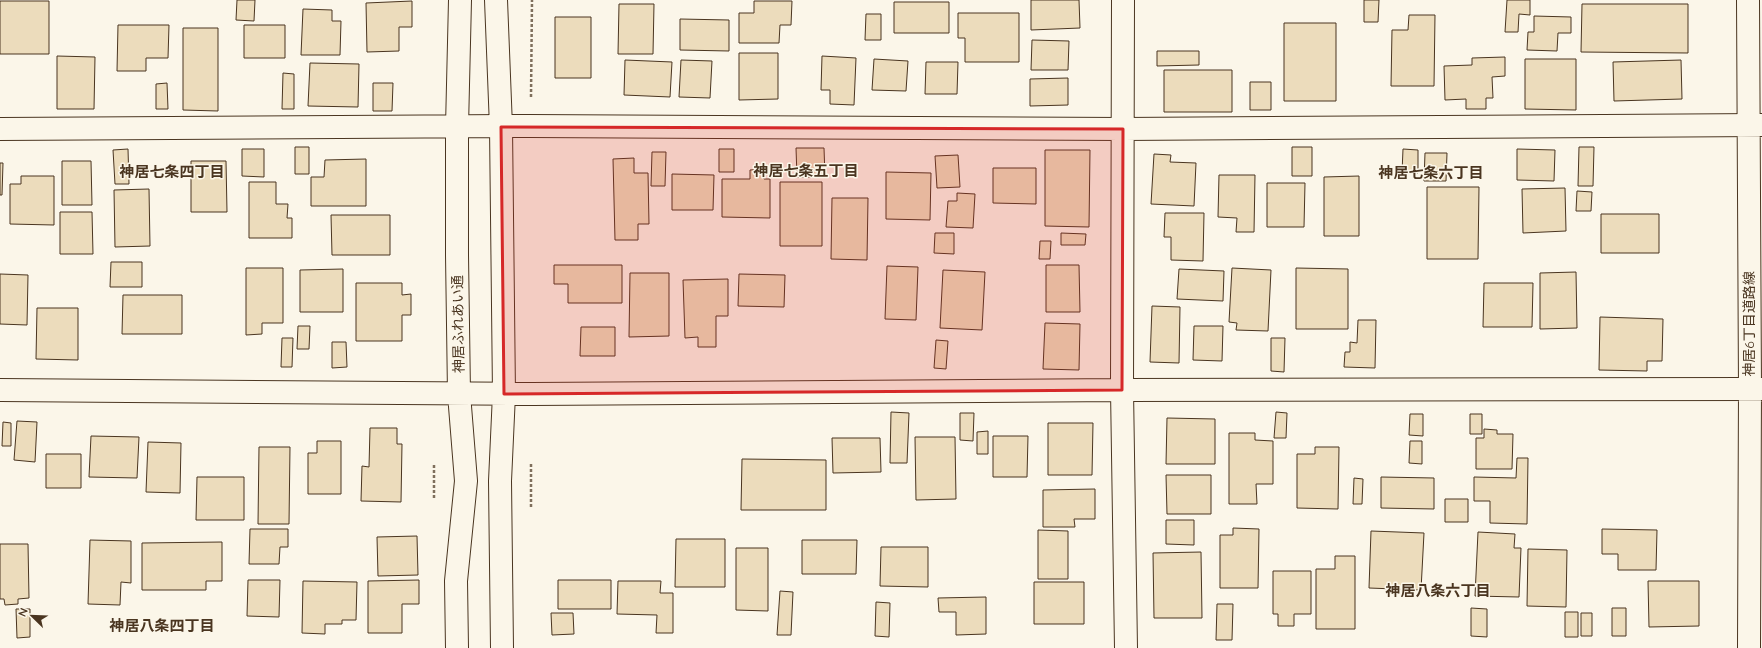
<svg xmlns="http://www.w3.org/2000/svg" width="1762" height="648" font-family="Quicksand,'Noto Sans JP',sans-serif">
  <rect width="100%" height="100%" fill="#fbf6e9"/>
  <!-- building -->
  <path fill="#ecdcbc" stroke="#4a3520" d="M237,0H255L254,21L236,20Z
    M1031,0H1079L1080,28L1031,30Z
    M1364,0H1379L1378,22H1364Z
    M1507,0H1530V15L1519,14L1518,32H1505Z
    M0,1H49V54H0Z
    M412,1V27H399V51L367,52L366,3Z
    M754,1H792L791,25H780L779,43H739V13H754Z
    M894,2H949V33H894Z
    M619,4H654L653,54H618Z
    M1582,4H1688V53L1581,52Z
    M303,9L332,10V21H341L340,55H301Z
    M958,13H1019V62H965V38H958Z
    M866,14H881V40H865Z
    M1409,15H1435L1434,86H1391L1392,30H1408Z
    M1534,16L1571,17V33H1558L1557,51L1527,50L1528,32H1534Z
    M555,17H591V78H555Z
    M680,19L729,20V51L680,50Z
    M1284,23H1336V101H1284Z
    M118,25H169L168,58H146V71H117Z
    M244,25H285V58H244Z
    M183,28H218V111L183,110Z
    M1032,40L1069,41L1068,70H1031Z
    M1157,51H1199V65L1157,66Z
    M739,53H778V99L739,100Z
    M57,56L95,57L94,109H57Z
    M822,56L856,58L854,105L830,104V90H821Z
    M1505,57V76L1492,77L1493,98H1486V109H1466V99L1445,100L1444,66L1472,65V58Z
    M874,59L908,61L906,91L872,90Z
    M1525,59H1576V110L1525,109Z
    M625,60L672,62L670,97L624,95Z
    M681,60L712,61L710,98L679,97Z
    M1681,60L1682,99L1614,101L1613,62Z
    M926,62H958L957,94H925Z
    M310,63L359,64L358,107L308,106Z
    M1164,70H1232V112H1164Z
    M283,73L294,74V109H282Z
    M1068,78V105L1030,106V79Z
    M1250,82H1271V110H1250Z
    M167,83L168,109H156V84Z
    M373,83H393L392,111H373Z
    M295,147H309V174H295Z
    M1292,147H1312V176H1292Z
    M1579,147H1594L1593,186H1578Z
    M796,148H824L825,177H797Z
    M128,149L129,184H115L113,150Z
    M242,149H264V177L242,176Z
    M719,149H734V172H719Z
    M1403,149L1418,150V173H1402Z
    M1517,149L1555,150L1554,181L1517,180Z
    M1045,150H1090L1089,227L1045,226Z
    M652,152H666L665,186H651Z
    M1425,153H1447L1446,181H1424Z
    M1154,154L1171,155L1170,162L1196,163L1194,206L1151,204Z
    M958,155L960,187L937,188L935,156Z
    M634,158V173H648L649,224H638V240H615L613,159Z
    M366,159V206H311V177H324L325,160Z
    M62,161H91L92,205H62Z
    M191,161H226L227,212H191Z
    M0,163H3L2,195H0Z
    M993,168H1036V204L993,203Z
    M764,169V179H770V218L722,217V179H750V170Z
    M886,172L931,173L930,220L886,219Z
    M672,174L714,175L713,210H672Z
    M1219,175H1255L1254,232H1236L1237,218L1218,217Z
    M21,176H54V225L10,224V184H21Z
    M1359,176V236H1324V177Z
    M249,182H276V204H288L287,218H292V238H249Z
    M780,182H822V246H780Z
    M1267,183H1305L1304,227H1267Z
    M1427,187H1479L1478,259H1427Z
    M1565,188L1566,231L1523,233L1522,189Z
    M149,189L150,246L115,247L114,190Z
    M1577,191L1592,192L1591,211H1576Z
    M957,193L975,194L973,228L946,227L948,201H957Z
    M832,198H868L867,260L831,259Z
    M60,212H92L93,254H60Z
    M1165,213H1204L1203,261L1171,260V237H1164Z
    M1601,214H1659V253H1601Z
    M331,215H390V255H332Z
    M935,233H954V254L934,253Z
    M1061,233L1086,234L1085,245H1061Z
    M1040,241H1051L1050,259H1039Z
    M111,262H142V287H110Z
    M554,265H622V303H568V284H554Z
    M1046,265H1079L1080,312H1046Z
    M887,266L918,267L916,320L885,319Z
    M246,268H283V323H262V334L246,335Z
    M1232,268L1271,270L1268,331L1236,330L1237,323L1229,322Z
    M1296,268L1348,269V329H1296Z
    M343,269V312H300V270Z
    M1179,269L1224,271L1223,301L1177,299Z
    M943,270L985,272L982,330L940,328Z
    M1576,272L1577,328L1540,329V273Z
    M630,273H669V336L629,337Z
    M0,274L28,275L27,325L0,324Z
    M739,274L785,275L784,307L738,306Z
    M728,279V316H716V347H698V337L685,338L683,280Z
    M356,283H402V295L411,294V315H402V341H356Z
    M1484,283H1533L1532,327H1483Z
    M123,295H182V334H122Z
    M1152,306L1180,307L1179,363L1150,362Z
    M37,308H78V360L36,359Z
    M1600,317L1663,319L1662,361H1647V371L1599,370Z
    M1358,320H1376L1375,368L1344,367L1345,352H1350V342L1357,343Z
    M1045,323L1080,324L1079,370L1043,369Z
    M298,326H310L309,349H297Z
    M1194,326H1223L1222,361L1193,360Z
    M581,327H615V356H580Z
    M282,338H293L292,367H281Z
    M1271,338H1285L1284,372L1271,371Z
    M936,340L948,341L946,369L934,368Z
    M332,342H346L347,367L332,368Z
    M891,412L909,413L907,463H890Z
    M1276,412L1287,413L1286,438H1274Z
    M960,413H974L973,441L960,440Z
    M1410,414H1423V436L1409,435Z
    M1470,414H1482V434H1470Z
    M1167,418L1215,419V464H1166Z
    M17,421L37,422L35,462L14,460Z
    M3,422L11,423V446H2Z
    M1048,423H1093L1092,475H1048Z
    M370,428H397V444H402L401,502L361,501L362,466L369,467Z
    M1484,429L1497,430V434H1513L1512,469H1476V438H1484Z
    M988,431V454H977V432Z
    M1229,433H1255V440L1273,441V484H1256L1257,504H1229Z
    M91,436L139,437L137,478L89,477Z
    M993,436H1028L1027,477H993Z
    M915,437H955L956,499L916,500Z
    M832,438H880L881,472L833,473Z
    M317,441H341V494H308V453H317Z
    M1410,441H1422V464L1409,463Z
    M148,442L181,443L180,493L146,492Z
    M259,447H290L289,524H258Z
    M1315,447H1339L1338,509L1297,508V454H1315Z
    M46,454H81V488H46Z
    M1517,458H1528L1527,524L1490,523V501H1474V477L1516,478Z
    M742,459L826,460V510H741Z
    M1166,475H1211V514H1167Z
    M197,477H244V520H196Z
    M1381,477L1434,478V509L1381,508Z
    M1354,478L1363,479L1362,504H1353Z
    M1095,489V519H1074L1075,527H1043V490Z
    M1445,499H1468V522H1445Z
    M1166,520H1194V545L1166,544Z
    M1233,528L1259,529L1258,588H1220V535H1233Z
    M250,529H288V547H280L279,564H249Z
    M1602,529L1657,530L1656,570H1618V554H1602Z
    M1038,530L1068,531V579H1038Z
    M1371,531L1424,533L1421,590L1369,588Z
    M1478,532L1515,534L1514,548H1521L1519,597L1475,596Z
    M417,536L418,575L378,576L377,537Z
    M676,539H725V587H675Z
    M90,540L131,541V583L121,582L120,605L88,604Z
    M802,540H857L856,574H802Z
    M222,542V581H206V590H142V543Z
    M0,544H28L29,598L18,599V604L5,605L4,599H0Z
    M881,547H928V587L880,586Z
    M736,548H768V611L736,610Z
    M1528,549L1567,550L1566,607L1527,606Z
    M1201,552L1202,618H1154L1153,553Z
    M1335,556H1355V629H1316V569H1335Z
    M1273,571H1311V614H1294V626H1278V614H1273Z
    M248,580H280L279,617L247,616Z
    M419,580V604H402V633H368V581Z
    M558,580H611V609H558Z
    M303,581L357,582L356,620H342V624H325V634L302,633Z
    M618,581H661L660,593H673V633H656L657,615L617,614Z
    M1648,581H1699V626L1649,627Z
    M1034,582H1084V624H1034Z
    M780,591L793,592L791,635H777Z
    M986,597V634L956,635V612H939L938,598Z
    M876,602L890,603L889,637L875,636Z
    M1217,604H1233L1232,640H1216Z
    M1471,608L1487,609V637L1471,636Z
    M1612,608H1626V636H1612Z
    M16,609H30V637L17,638Z
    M1565,612H1578V637H1565Z
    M551,613H573L574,634L552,635Z
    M1581,613H1592V636H1581Z"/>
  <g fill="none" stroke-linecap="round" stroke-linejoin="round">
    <defs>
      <path id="minor" d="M496,0L501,127L504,394L500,481L502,648
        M1123,0L1122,390L1126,648
        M1748,0L1750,389L1749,648
        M0,129L530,126L1123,129L1762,125
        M0,390L532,394L1122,390L1762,389
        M457,648L456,581L466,481L459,394L457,255V127L460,0"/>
    </defs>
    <!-- minor casing -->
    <use href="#minor" stroke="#4a3520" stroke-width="24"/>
    <!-- path -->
    <path stroke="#7f6f5c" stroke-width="2.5" stroke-dasharray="3 2" stroke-linecap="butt" d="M531,97L532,0
      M434,498V463
      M531,507V464"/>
    <!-- minor -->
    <use href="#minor" stroke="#fbf6e9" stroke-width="22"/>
  </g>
  <!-- marked area -->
  <path fill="#d62828" fill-opacity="0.2" stroke="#d62828" stroke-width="3" stroke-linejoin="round" d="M501,127L1123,129L1122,390L504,394Z"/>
  <g text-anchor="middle" stroke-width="3" stroke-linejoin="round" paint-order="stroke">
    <!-- street labels -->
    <g font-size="14" fill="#4a3520" stroke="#fbf6e9">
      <text transform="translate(458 324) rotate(-91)" y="5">神居ふれあい通</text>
      <text transform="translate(1749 324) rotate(-90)" y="5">神居6丁目道路線</text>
    </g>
    <!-- neighbourhood labels -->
    <g font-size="15" font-weight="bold" fill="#4a3520" stroke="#fbf6e9">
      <text x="806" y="176">神居七条五丁目</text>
      <text x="172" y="177">神居七条四丁目</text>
      <text x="1431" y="178">神居七条六丁目</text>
      <text x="1438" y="596">神居八条六丁目</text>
      <text x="162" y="631">神居八条四丁目</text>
    </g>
  </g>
  <!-- north arrow -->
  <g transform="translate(32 616) rotate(293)" stroke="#fbf6e9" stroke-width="3" paint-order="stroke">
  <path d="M0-3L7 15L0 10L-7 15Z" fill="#4a3520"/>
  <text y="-6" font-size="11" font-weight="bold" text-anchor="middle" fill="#4a3520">N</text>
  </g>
</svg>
